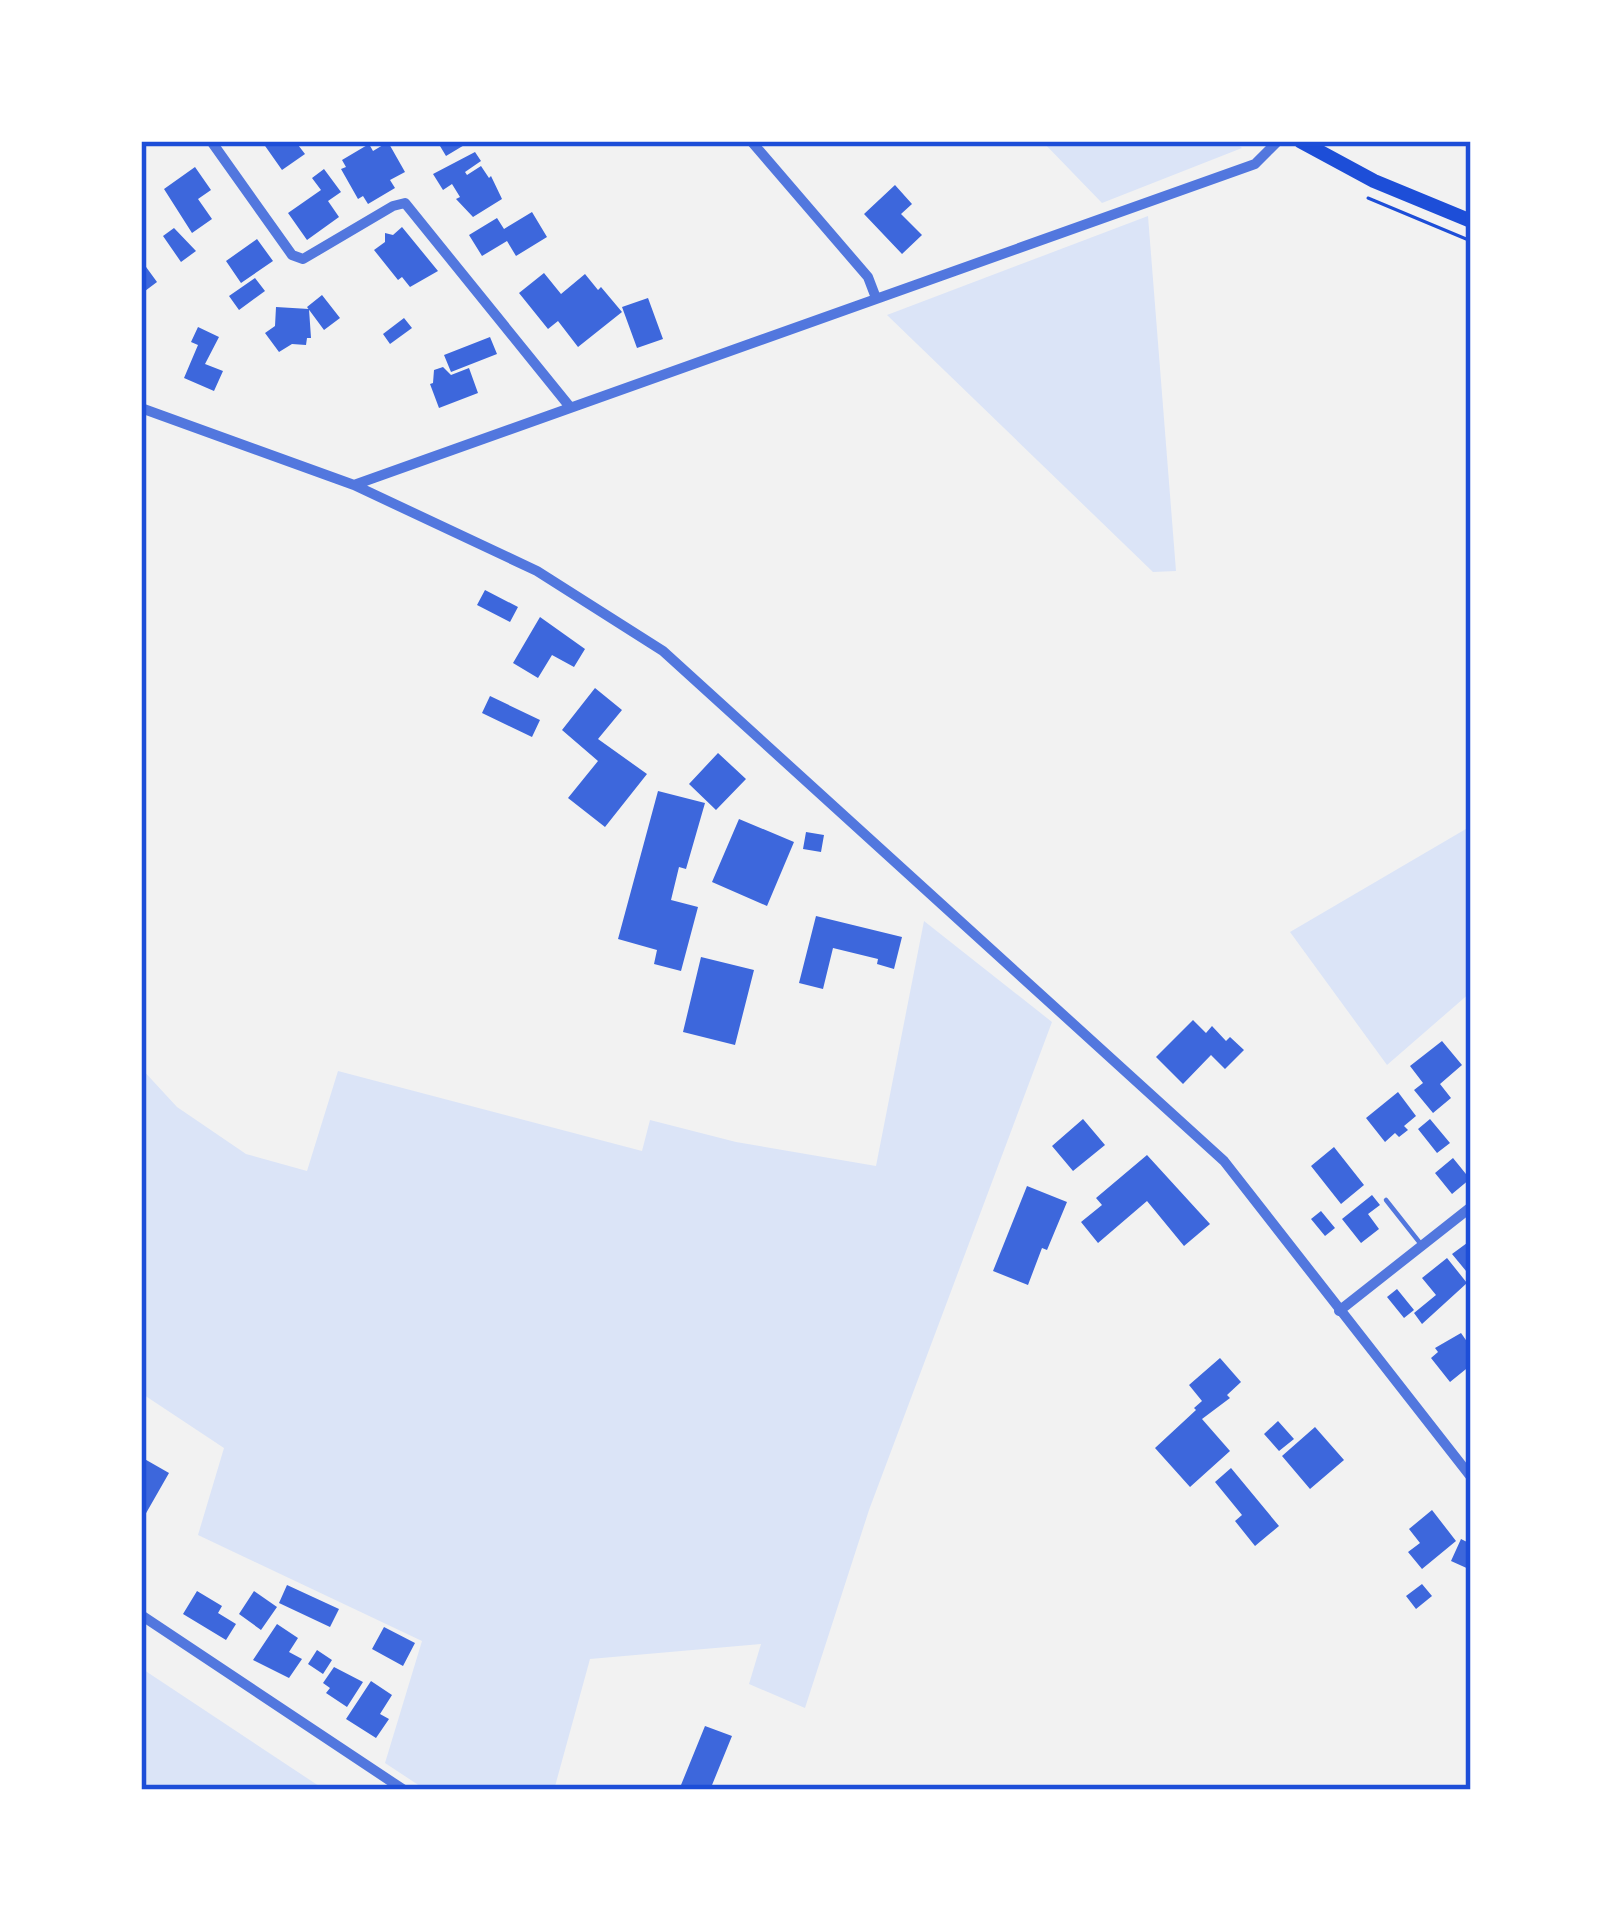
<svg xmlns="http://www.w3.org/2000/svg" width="1612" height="1931" font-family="Signika,sans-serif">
  <rect width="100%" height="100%" fill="#f2f2f2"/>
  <!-- green -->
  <path fill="#dbe4f7" d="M1042,141H1233L1242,148L1102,203Z
    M1148,216L1176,571L1153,572L887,315Z
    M1471,826V992L1387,1065L1290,932Z
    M924,921L1052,1022L869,1510L805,1708L749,1684L761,1644L590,1659L554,1790H426L385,1763L422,1641L198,1535L224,1448L141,1393V1068L177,1107L246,1154L307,1171L338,1071L642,1151L650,1120L736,1142L876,1166Z
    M141,1668L325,1790H141Z"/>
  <!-- building -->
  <path fill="#3d67dc" d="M266,141H295L305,154L282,170L263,143Z
    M437,141H471L446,156Z
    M388,142L405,172L390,180L395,188L368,204L363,196L358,199L341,169L346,167L342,160L369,144L373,151Z
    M475,152L481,161L465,172L467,175L481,166L489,178L491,176L502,199L473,217L456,199L460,197L452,184L443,190L433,174Z
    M195,167L211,190L198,199L212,219L192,233L164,189Z
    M324,169L341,192L328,201L339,217L307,240L288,213L321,190L312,178Z
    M895,185L912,204L901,214L922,235L902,254L864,214Z
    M532,212L547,237L516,256L507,241L482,256L469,235L497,218L504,229Z
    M402,227L438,271L410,287L402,277L398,280L374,250L385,242V233L393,235Z
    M174,228L196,251L181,262L163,236Z
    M257,239L273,261L241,283L226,261Z
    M141,260L157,282L141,294Z
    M544,273L561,294L585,274L598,290L601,287L622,312L578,347L558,321L548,329L519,293Z
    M255,278L265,291L239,310L229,296Z
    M322,295L340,318L324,330L307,307Z
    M648,298L663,339L637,348L622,307Z
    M276,307L309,309L311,338H307L306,345L292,344L279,352L265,333L275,326Z
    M404,318L412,328L390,344L383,334Z
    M198,327L219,337L205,364L223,371L214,391L184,378L198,345L191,342Z
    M490,337L497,354L451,372L444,355Z
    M443,367L451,375L469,368L478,393L439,408L430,384L433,383L434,370Z
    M485,590L518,607L510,622L477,605Z
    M540,617L585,649L574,667L552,655L538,678L513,663Z
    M595,688L622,710L598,739L647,774L605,827L568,798L598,761L562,730Z
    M490,696L540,720L532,737L482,713Z
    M718,753L746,779L716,810L689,784Z
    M658,791L705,803L686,869L679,867L671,900L698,907L681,971L654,964L657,950L618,939Z
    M739,819L794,842L767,906L712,882Z
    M806,832L824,835L821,852L803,849Z
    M816,916L902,937L894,969L877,964L878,959L833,948L823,989L799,983Z
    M701,957L754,970L735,1045L683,1032Z
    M1193,1020L1206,1033L1212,1026L1226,1041L1230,1037L1244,1050L1225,1069L1211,1055L1183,1084L1156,1057Z
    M1442,1041L1462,1065L1440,1084L1451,1098L1433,1113L1414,1090L1423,1083L1410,1066Z
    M1398,1092L1416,1116L1404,1126L1408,1130L1399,1137L1395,1133L1385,1142L1366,1118Z
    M1083,1119L1105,1145L1073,1171L1052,1146Z
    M1430,1119L1450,1143L1437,1153L1418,1129Z
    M1334,1147L1364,1185L1341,1204L1311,1166Z
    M1147,1155L1210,1224L1184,1246L1147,1201L1098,1243L1081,1222L1102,1205L1096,1198Z
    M1453,1158L1470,1179L1452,1194L1435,1173Z
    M1027,1186L1067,1202L1047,1250L1042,1248L1028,1285L993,1271Z
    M1372,1195L1380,1205L1368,1214L1379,1229L1361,1243L1342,1219Z
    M1321,1211L1335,1228L1325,1236L1311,1219Z
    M1467,1243L1471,1248V1277L1452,1254Z
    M1447,1258L1467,1283L1422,1324L1414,1313L1436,1295L1422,1278Z
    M1397,1289L1414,1310L1404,1318L1387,1297Z
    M1461,1333L1468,1343L1471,1340V1365L1450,1382L1431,1358L1438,1352L1435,1348Z
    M1220,1358L1241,1382L1227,1395L1230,1398L1202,1419L1230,1451L1190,1487L1155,1448L1196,1410L1194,1408L1202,1401L1189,1385Z
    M1278,1421L1294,1439L1279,1451L1264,1434Z
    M1315,1427L1344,1460L1310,1489L1282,1456Z
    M141,1457L169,1473L141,1522Z
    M1231,1468L1279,1526L1255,1546L1235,1521L1242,1515L1215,1482Z
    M1432,1510L1456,1541L1422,1569L1408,1552L1420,1543L1409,1529Z
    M1461,1539L1471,1544V1570L1451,1561Z
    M1422,1584L1432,1596L1416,1609L1406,1596Z
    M287,1585L339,1609L330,1627L279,1603Z
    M197,1591L222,1606L218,1613L236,1624L226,1640L183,1614Z
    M254,1591L277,1607L261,1630L239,1614Z
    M277,1624L298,1638L289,1652L302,1659L289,1678L253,1660Z
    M384,1627L415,1643L403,1666L372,1649Z
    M317,1650L332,1660L323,1674L308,1664Z
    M334,1667L363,1682L347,1707L326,1693L330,1688L323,1683Z
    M371,1681L392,1695L380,1714L389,1719L376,1738L346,1719Z
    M705,1726L732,1736L710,1790H692L681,1785Z"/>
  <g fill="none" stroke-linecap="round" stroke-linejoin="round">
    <!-- path -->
    <path stroke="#1d4ed8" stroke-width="3" d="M1368,198L1471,241"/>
    <!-- service -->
    <path stroke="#5277de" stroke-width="4.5" d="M1386,1200L1420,1243"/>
    <!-- minor -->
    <path stroke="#5277de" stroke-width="10" d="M211,141L292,255L303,259L393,206L405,203L570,407
      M751,141L868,277L876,298
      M141,408L354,485L537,571L663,651L1224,1161L1471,1477
      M354,485L1255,164L1278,141
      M1339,1311L1471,1207
      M141,1615L404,1790"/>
    <!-- secondary -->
    <path stroke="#1d4ed8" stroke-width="14" d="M1300,141L1374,181L1471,221"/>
  </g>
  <!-- border -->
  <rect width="1612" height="1931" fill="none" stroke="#ffffff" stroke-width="288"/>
  <rect x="144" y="144" width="1324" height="1643" fill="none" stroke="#1d4ed8" stroke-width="4.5"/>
</svg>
